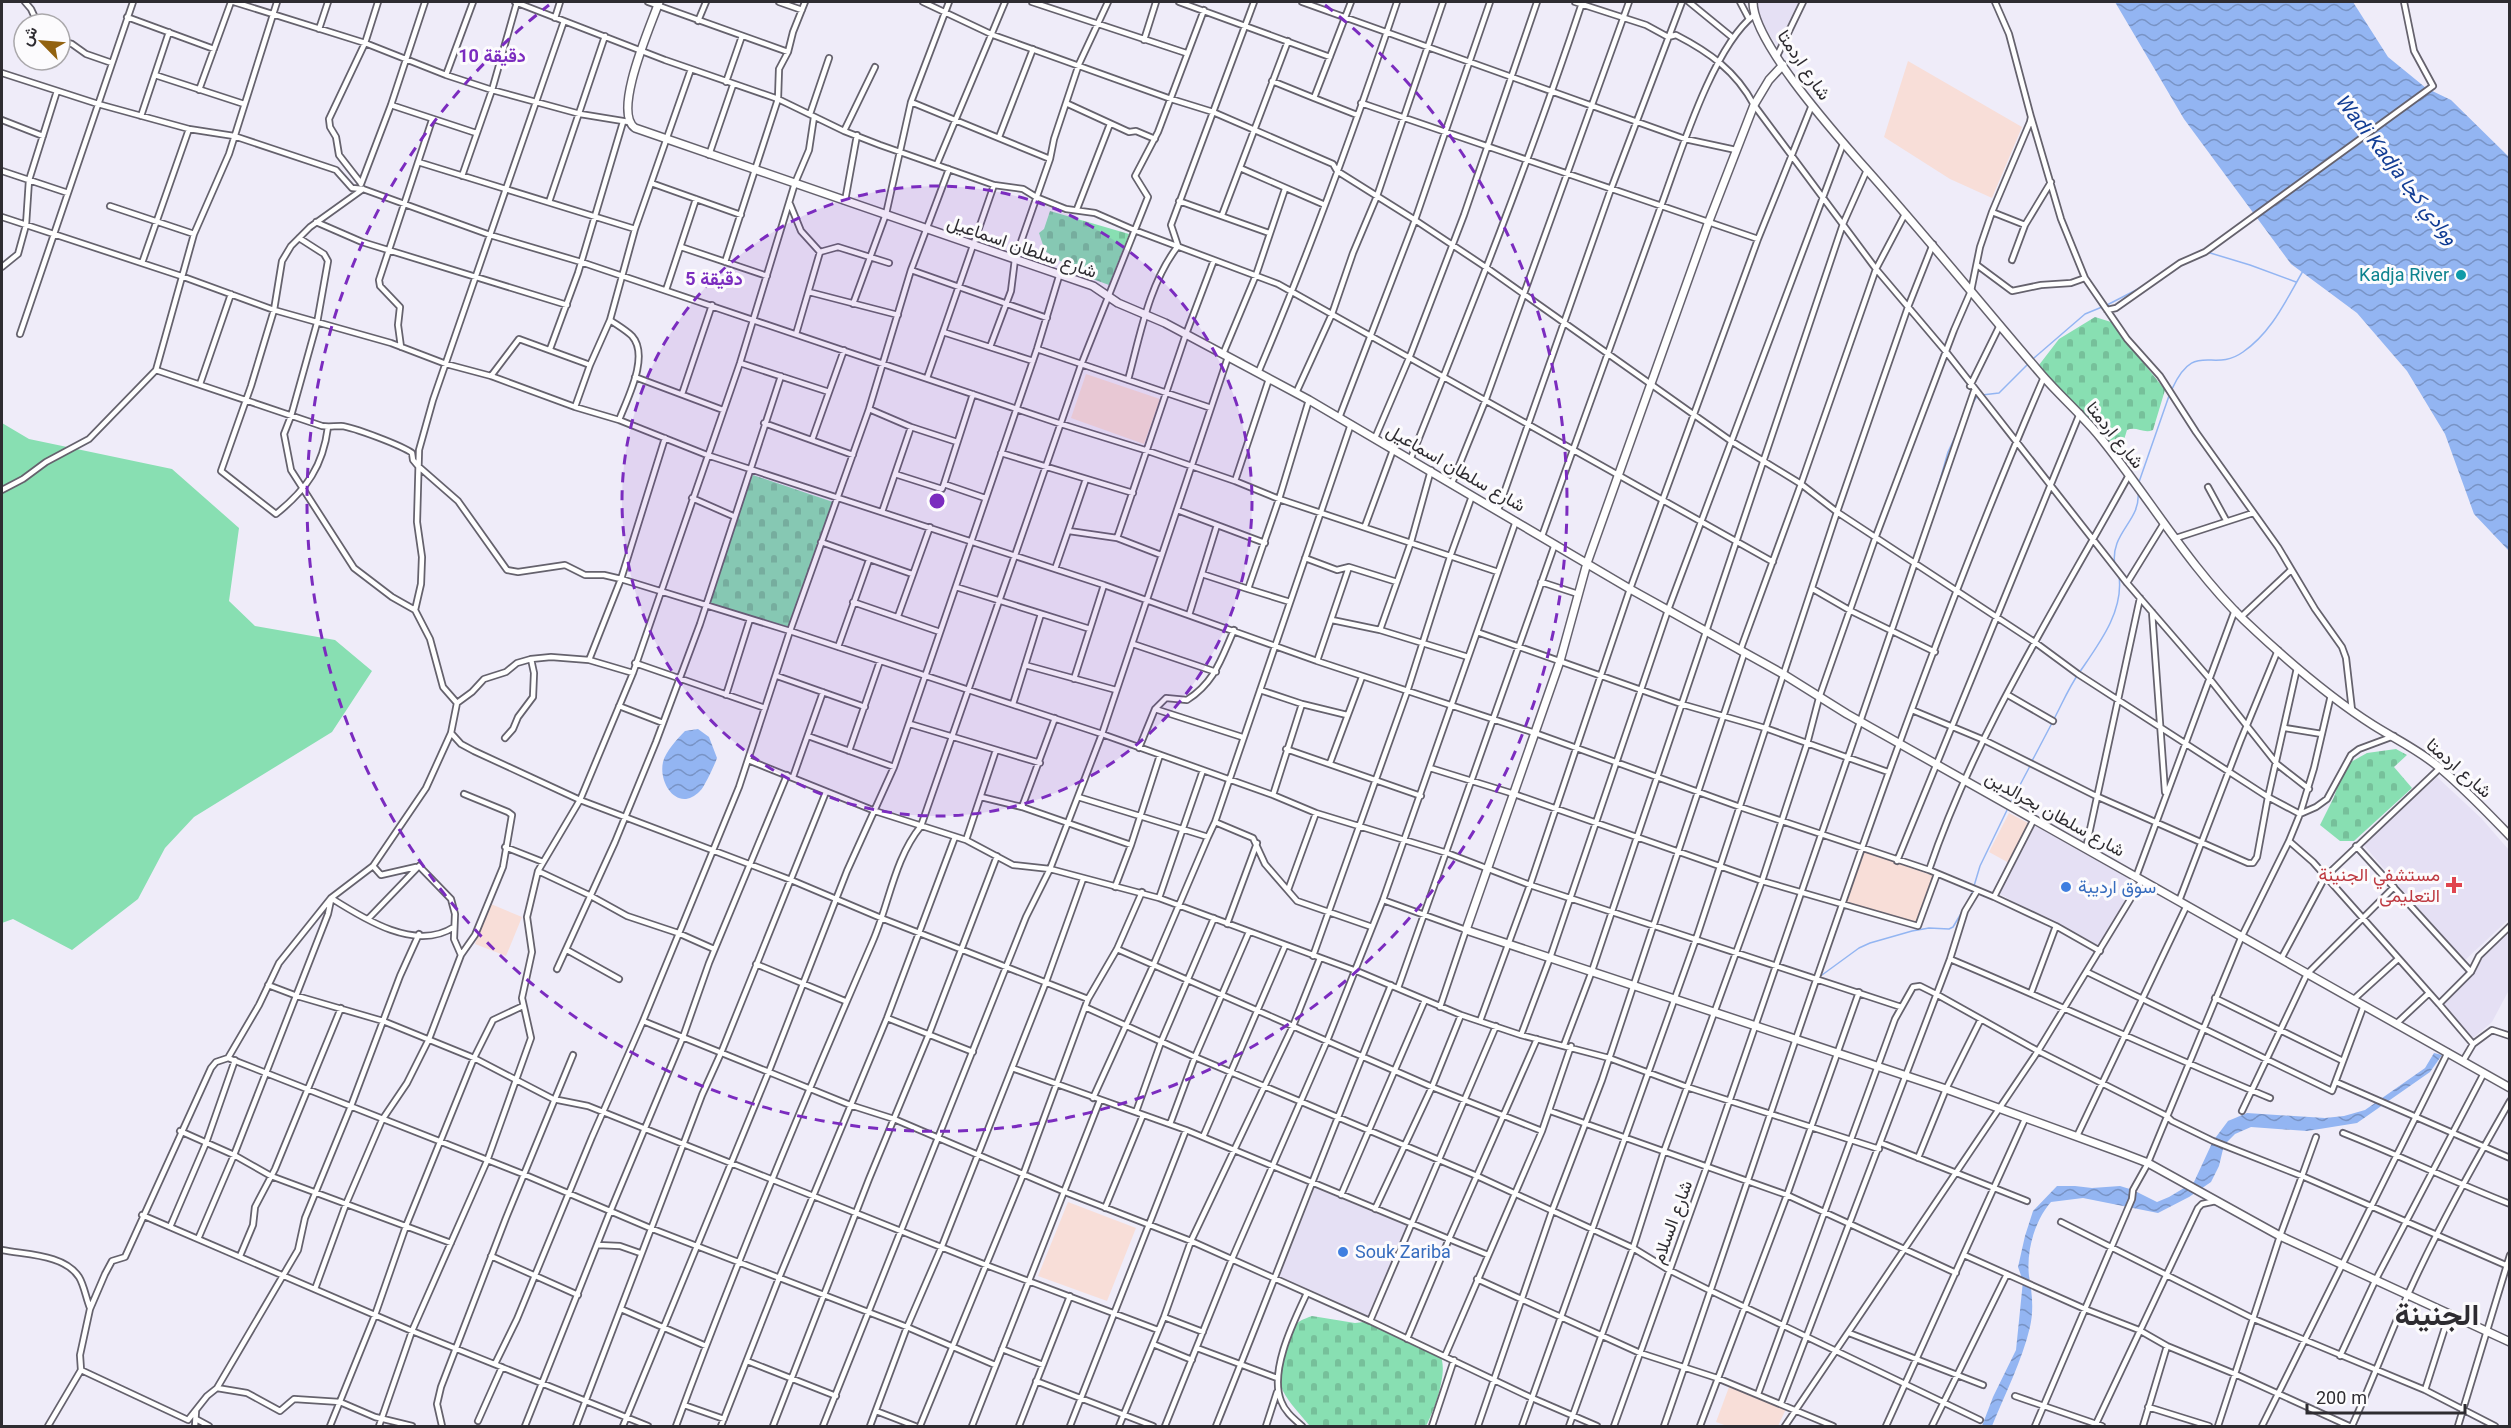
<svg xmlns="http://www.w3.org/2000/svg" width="2511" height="1428" font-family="Georgia,Vazirmatn,serif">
  <defs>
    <pattern id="cemetery-stones" width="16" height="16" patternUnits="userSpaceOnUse" patternTransform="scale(1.5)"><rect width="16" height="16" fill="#88dfb2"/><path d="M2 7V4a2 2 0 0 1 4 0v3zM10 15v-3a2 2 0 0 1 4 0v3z" fill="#76c09a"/></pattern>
    <pattern id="water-waves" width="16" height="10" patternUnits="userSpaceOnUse" patternTransform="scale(1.5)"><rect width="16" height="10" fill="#93b5f2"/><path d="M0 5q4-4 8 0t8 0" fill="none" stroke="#7893c5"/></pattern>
  </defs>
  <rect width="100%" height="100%" fill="#efecf9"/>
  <!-- built -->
  <path fill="#e5e0f4" d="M1755,2H1799L1777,46L1757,16Z
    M2437,777L2481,818L2509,850V919L2464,961L2362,843Z
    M2034,824L2135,881L2099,949L1998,893Z
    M2509,928V990L2492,1022L2473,1038L2456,1023L2444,1004L2470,976L2482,955Z
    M1312,1184L1410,1225L1370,1319L1278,1279Z"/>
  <!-- education -->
  <path fill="#f8ded8" d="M1908,61L2022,127L1992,198L1950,179L1884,137Z
    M1086,374L1160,399L1144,444L1071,418Z
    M2009,813L2030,824L2009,863L1989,852Z
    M1861,850L1934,876L1917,923L1846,903Z
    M491,904L522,917L506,956L475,944Z
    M1068,1202L1136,1228L1107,1301L1038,1276Z
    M1729,1387L1786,1409L1778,1426H1727L1716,1422Z"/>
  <!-- green -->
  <path fill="#88dfb2" d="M2,423L29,439L172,469L239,528L229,601L255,626L335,640L372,671L332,732L194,817L165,848L138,899L72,950L13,919L2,923Z"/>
  <!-- cemetery -->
  <path fill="url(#cemetery-stones)" d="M1050,211L1129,234L1109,285L1060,267L1062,262L1045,251L1039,233L1044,229Z
    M2095,317L2111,322L2165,390L2153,430C2144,434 2136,426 2127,430L2119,456L2039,365L2059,339Z
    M753,475L833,502L788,627L709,603L734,521Z
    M2396,749L2407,755L2394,767L2412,788L2354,841H2340L2320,825L2334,797L2343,770L2349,763L2367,753Z
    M1312,1316L1355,1323L1364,1322L1440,1355C1449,1371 1434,1411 1426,1426L1309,1425C1301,1415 1289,1403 1283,1391C1275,1375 1283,1344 1293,1328C1297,1321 1304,1319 1312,1316Z"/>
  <!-- water -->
  <path fill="url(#water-waves)" d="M2115,2H2353L2388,57L2426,88L2451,100L2509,157V551L2474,514L2445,434L2407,371L2357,313L2291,264L2184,119Z
    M698,729L709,737L717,758C715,764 704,788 700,791C679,813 658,785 663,762C666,751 677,739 685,731Z
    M2434,1053L2442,1055L2430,1072L2357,1123L2307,1131L2251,1127L2235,1134L2224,1145L2219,1166L2211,1182L2189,1197L2158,1213L2083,1198L2051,1202C2035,1220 2026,1251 2029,1276C2032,1292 2034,1310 2030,1327C2022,1361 2005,1394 1992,1426H1982L1993,1397L2016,1350L2023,1281L2018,1267L2025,1236L2033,1211L2057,1186H2075L2092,1188L2120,1186L2133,1190L2157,1202L2169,1197L2194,1182L2213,1141L2228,1121L2247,1113L2325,1118L2344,1116L2365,1110L2425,1068Z"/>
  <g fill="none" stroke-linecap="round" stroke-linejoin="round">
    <!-- stream -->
    <path stroke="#93b5f2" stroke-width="1.5" d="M2207,252L2250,265L2296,282
      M2178,267L2187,262
      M2107,305L2142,287
      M2034,358L2085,314L2102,307
      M2172,389C2195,339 2212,374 2243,352C2272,332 2286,300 2303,271
      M1982,395L1999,393L2027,365
      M1972,404L1978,395
      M2139,482L2170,393
      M1934,501L1948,452L1961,424
      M2115,566C2109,533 2141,521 2138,493
      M2054,719C2062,704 2069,687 2079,673C2098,645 2124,612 2119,576
      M2032,761L2052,723
      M2010,804L2030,766
      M1974,886L1980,866L2008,808
      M1966,905L1973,891
      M1822,975L1859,948L1870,943L1912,931L1929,928L1949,929L1953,927L1962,912"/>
    <defs>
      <path id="street" d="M25,2L31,9L38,24
        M234,2L365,43L446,75L492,90L580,114L629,122
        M515,2L665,60L778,99L844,131L880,145L994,185L1023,189L1036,197L1066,209L1095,213L1134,230L1278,284L1773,562
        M648,2L788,52
        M779,2L802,10
        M923,2L993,35L1171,99L1213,112L1333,164L1337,171L1415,220L1487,268L1731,441L1801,484L1837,512L2036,643L2078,674L2268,797L2297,668
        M1032,2L1186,53
        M1179,2L1330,57
        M1302,2L1685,139L1736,150
        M1351,2L1314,98L1357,115
        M1575,2L1646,25L1668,37L1676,35C1709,52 1736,71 1754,105L1876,269L1947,353L2127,583L2209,678L2277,764L2309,789
        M1689,2L1733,38
        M1740,2L1749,19
        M127,17L214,49
        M555,18L560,2
        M698,21L706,2
        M319,29L328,2
        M1144,40L1156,2
        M60,41L72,44L86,54L112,63
        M1777,56L1803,2
        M2,73L98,104L189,129L234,136L336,170L352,188L363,189L490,235L581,262L1061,424L1148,451L1235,481L1279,499L1498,572
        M155,75L244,104
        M446,75L473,2
        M1272,81L1314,98
        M726,82L742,36
        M199,90L231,2
        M911,102L1050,159
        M1361,103L1758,239
        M1068,104L1129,132L1136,131L1155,139
        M391,105L476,133
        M810,114L829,58
        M141,116L169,32
        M2031,117L2061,219L2085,278L2127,339L2160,376L2196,432L2278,547L2315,609L2342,647L2346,658L2352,710
        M2,120L43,136
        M844,131L875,67
        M999,137L1033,49
        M709,155L733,85
        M418,162L635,229
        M937,164L1005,2
        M1240,168L1325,205
        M2,171L68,193
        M462,176L492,90L517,2
        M360,182L339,155L336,137L330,127L329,119L365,43L378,2
        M651,183L741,215
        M361,184L391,105L425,2
        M845,201L857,135
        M1179,201L1269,233
        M549,202L605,36
        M790,204L801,231L820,252L838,247L889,263
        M110,206L194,234
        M1077,209L1110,124
        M1992,212L2025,225L2051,182
        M1222,215L1288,41
        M2,217L181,276L274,310L391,343L446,364L491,376L575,407L619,420L707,455L1104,585L1317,661L1535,733L1740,807L1929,870L1994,897L2056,926L2031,993
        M316,222L362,242L567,305
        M299,238L324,254L328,261L317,323L291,416L284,434L291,470L354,568L392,597L415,610L430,639L443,687L457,703
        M681,247L767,276
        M2012,260L2025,225
        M725,262L778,99L779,69L788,52L793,32L805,2
        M142,263L189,129
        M1977,265L2012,291L2041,285L2071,283L2085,278
        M2,267L18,254L26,225L29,180L57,91
        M911,270L1047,318
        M666,290L696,199
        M809,292L898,315
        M853,304L886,214L911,102L949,2
        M2107,310L2116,308L2180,263L2205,252L2433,86L2414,51L2404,2
        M610,320C617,325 626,330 632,336C650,356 627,399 619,420
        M943,332L1033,361
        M20,334L133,2
        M796,334L820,252
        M401,347L398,325L400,307L380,286L379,280L432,120
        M990,347L1011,291L1015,259L1050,159L1054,139L1079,64L1108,2
        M550,349L578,273L623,122
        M1037,349L1211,408
        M1223,354L1256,275L1285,189
        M740,363L829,392
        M590,365L610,320L635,229L691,69
        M156,370L322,426C329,427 334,426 341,426C353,427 403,446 412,453L413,460L418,466L458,501L507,570L518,572L565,565L585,575H604L621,579L790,631L1102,734L1273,795L1316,813L1447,853L1530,885L1901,1007
        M1258,373C1310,251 1355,127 1397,2
        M491,376L519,339L590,365L575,407
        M635,377L723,410
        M927,378L994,185
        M1128,380C1140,336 1149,283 1178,246L1171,225L1254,2
        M200,384L231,294
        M1970,386L2000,325
        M1296,393L1332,314L1353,253L1377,196L1443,2
        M682,394L712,305
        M869,409L911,427L957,442
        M1339,418L1415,220L1490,2
        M764,423L853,455
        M328,427C323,466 307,489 276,514L221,471L251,386L274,310L282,261L291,246L310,227L363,189
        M1375,438L1410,356L1464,215L1537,2
        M812,440L844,350
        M1001,453L1133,493
        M1411,458C1471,308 1531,157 1582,3
        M895,474L942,489L944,484L985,498
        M1235,481L1269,379
        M1452,483L1486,399L1629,2
        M944,484L973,394
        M2208,487L2226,520
        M2,490L23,479L46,462L89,439L156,370L194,234L229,154L277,2
        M692,498L733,516
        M1177,510L1217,525L1189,615
        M1498,510L1611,189L1682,2
        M882,512L911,427
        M1217,525L1265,543
        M1365,526L1393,450
        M1069,531L1117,538L1161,555
        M1542,536C1582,426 1621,316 1661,206C1680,155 1712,48 1754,15
        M1117,538L1186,334L1214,260
        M2176,538L2253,513
        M821,542L912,574
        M1305,558L1337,570L1349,567L1397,582L1380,630L1468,657
        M1055,569L1086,479
        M1202,574L1248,589
        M1397,582L1411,542L1431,470
        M1541,582L1578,594
        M2127,583L2164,523
        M956,587L1090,629
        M1813,589L1851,611L1935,652
        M853,602L940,632
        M1290,602L1248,589L1279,499L1309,400
        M415,610L421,584L422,557L417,522L419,450L433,400L564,21
        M2152,612L2165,792
        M898,616L930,527
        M2241,617L2291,570
        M1332,620L1380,630
        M1477,632L1681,704L1765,728L1888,772
        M1133,644L1216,672
        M838,647L869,560
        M1740,651L1801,484L1876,269L1905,214
        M589,660L621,579L665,438
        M1317,661L1349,567
        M635,663L765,708
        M1025,665L1116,690
        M777,676L865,707
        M1074,679L1104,585
        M1260,690L1302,704L1347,715
        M726,695L750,619
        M2008,695L2053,721
        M1013,704L1041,614
        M619,706L663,723
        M1155,709L1242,737
        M1912,710L1984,740L2096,796L2248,863H2253L2257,857L2268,797L2300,814L2289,841L2241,938L2147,1165L2133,1190L2132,1199L2035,1426
        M910,724L1040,763
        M2285,728L2322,734
        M451,733L461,744L474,751L580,800L791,880L881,918L1088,999
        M808,736L894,767
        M505,738L513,729L518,717L533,697L534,673L531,659
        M1139,748L1155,709L1166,698L1187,700C1215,682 1221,659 1234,630
        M1286,749L1421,796
        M849,751L880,661
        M748,760L875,811L966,840L1013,865L1050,869L1159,898L1359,972L1461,1015L1521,1035L1609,1058L1687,1087L1879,1149
        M1330,763L1362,677
        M1430,768L1514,794L1762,881L1918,926L1937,874
        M793,777L823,692
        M1273,795L1302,704
        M981,797L1022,807L1131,845
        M1078,797L1208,837L1215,822L1253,838L1265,864L1297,901L1372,927
        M1022,807L1055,718
        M2300,814L2316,807L2327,799L2351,755L2359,749L2394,736
        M2300,814L2314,768L2331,695
        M1215,822L1351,424
        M966,840L996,750
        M2289,841L2313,862L2439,1004
        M2356,846L2471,972L2479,956L2510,926
        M505,847L543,862
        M2086,848L2140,598
        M1897,861L2080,413
        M373,866L381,875L416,867
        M1929,870C1976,731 2059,603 2129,475
        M538,871L589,895L627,916L678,933L714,949
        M2136,877L2235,610
        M1115,887L1131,845L1160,755
        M1288,890L1316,813
        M1994,897L2034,819
        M331,898C364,919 416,952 454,927
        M1159,898L1203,770
        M1383,900L1466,930L1440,1007
        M2179,901L2240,742L2278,650
        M368,919L419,866
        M1227,924L1257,843
        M2056,926L2100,951
        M1117,949L1432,1087L1542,1131
        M567,950L619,979
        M461,955L475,935L503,867L512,815L508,812L464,794
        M1313,956L1407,692L1450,557L1472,496
        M1950,959C2058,1004 2163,1054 2270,1098
        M2281,959L2325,877L2440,768
        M756,964L845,1001
        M557,969L615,842L656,742L700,624L781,376
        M2087,972L2332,1091L2364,1005
        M2471,972L2439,1004L2473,1044L2492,1030L2510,1036
        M268,985L297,996L383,1021L474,1058L553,1099L588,1106L986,1265L1158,1330
        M1398,988L1555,544
        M2215,998L2343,1061
        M2354,999L2398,959
        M1085,1007L1195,1057L1477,1176L1633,1248L1669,1270L1709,1290L1980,1420
        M887,1018L973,1052
        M643,1021L850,1105L894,1119L1065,1192L1191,1241L1370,1321L1532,1398L1597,1426
        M1480,1021L1530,885L1630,589L1758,239L1812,105
        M2397,1023L2428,994
        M1521,1035L1550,958L1668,610L1843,144
        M1564,1045L1592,971L1843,224L1867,170
        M228,1058L259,1005L279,963L331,898L373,866L426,788L451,733L457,703L472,692L484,679L506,672L517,663L531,659L551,657L589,660L633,673
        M2463,1061L2473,1044
        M1012,1068L1186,1130L1449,1239L1537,1039
        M2336,1082L2510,1158
        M1093,1098L1153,966L1208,837
        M1550,1111L1787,1195L1956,1273
        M2242,1111L2307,974L2394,887
        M1136,1112L1161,1042L1214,918
        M1170,1124L1195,1057L1249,932
        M180,1131L234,1155L271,1176L451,1243
        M2343,1133C2399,1155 2453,1182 2510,1204
        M2077,1136L2187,905
        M1203,1137L1285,946
        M1881,1143L2027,1201
        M1918,1158L1946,1089L1981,1019
        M1341,1195L1425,1000
        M1105,1208L1143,1115
        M1375,1209L1432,1087L1461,1015
        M142,1215L412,1331L648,1426
        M2061,1222L2254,1319L2425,1390L2495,1426
        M170,1227L206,1143L235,1060
        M198,1239L234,1155L328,914L331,900
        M598,1245L620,1246L640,1253
        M2,1250C26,1255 64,1254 79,1277C84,1285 86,1298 90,1308
        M1964,1255L2085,1309L2139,1330L2167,1346L2235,1374L2349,1426
        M240,1256L253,1225L255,1207L275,1169L341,1008
        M491,1256L578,1295
        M1477,1279L1640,1353L1717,1378L1833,1426
        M315,1289L346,1204L382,1120L407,1083L429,1039L461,955L454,939L455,914L451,899L419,866
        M621,1309L706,1346
        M1164,1317L1203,1332
        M1370,1321L1496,1026
        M1849,1333L1983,1385
        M1407,1339L1449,1239L1488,1255
        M1153,1344L1192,1360
        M1197,1348L1277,1378
        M1002,1349L1043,1365
        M1445,1356L1542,1131L1571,1046
        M2340,1356L2375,1281L2484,1073
        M747,1361L836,1396
        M495,1364L517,1319L592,1137L643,1021L739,787L790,631L869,409L911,270L949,169
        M81,1370L188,1420L207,1396L217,1388L298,1250L305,1218L351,1106L400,976L419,934
        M1036,1381L1153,1426
        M217,1388L247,1393L280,1411L294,1399L340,1402L375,1417L412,1426
        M2425,1390L2449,1315
        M1758,1394L1895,1019L1913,987L1920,986L1936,994L2038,1051L2167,1116L2172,1121L2213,1141L2302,1176L2316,1137
        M2015,1396L2102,1426
        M1781,1403L1950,959L1965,911L1977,891
        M684,1405L724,1419
        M2148,1407L2209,1426
        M876,1411L915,1426
        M196,1419L209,1426
        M478,1421L502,1367
        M48,1426L81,1370L80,1355L90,1309L105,1274L112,1261L125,1257L211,1068L216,1062L228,1058L523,1174L650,1228L907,1327L995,1365
        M195,1426L196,1411
        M330,1426L375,1315L406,1226L474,1058L493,1020L523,1006
        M379,1426L412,1331L487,1161L531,1038L522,998L532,952L527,917L538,871L580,800L633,673L740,363L795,183L809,150L814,117
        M442,1426L437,1404L441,1387L506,1218L573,1055
        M525,1426L610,1212L683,1037L709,963L787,775
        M576,1426L702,1095L721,1053L826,792
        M623,1426L769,1071L847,871L894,767L1037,349L1060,273
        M676,1426C736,1263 803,1102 872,943C889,905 894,859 921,826L1081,365L1148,197L1135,176L1158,132L1204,10
        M721,1426L779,1278L887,1018L955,837
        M773,1426L869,1179L929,1034L997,856
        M823,1426L1026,917L1050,869L1102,734L1228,357
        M870,1426L907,1327L942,1246L1046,982L1083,879
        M920,1426L1023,1175L1088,999L1117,949L1142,892
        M972,1426L1100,1100
        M1019,1426L1070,1296
        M1070,1426L1186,1130
        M1119,1426L1164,1317L1191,1241L1293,1026L1320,958
        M1165,1426L1232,1259L1327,1041L1383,900L1516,521
        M1216,1426C1275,1279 1331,1132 1391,985
        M1266,1426L1277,1392
        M1302,1426C1294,1419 1285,1412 1281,1401C1269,1370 1294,1321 1307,1293
        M1432,1426L1454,1360
        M1478,1426L1552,1211L1602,1080L1744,654
        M1522,1426L1696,939L1837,512L1908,307L1933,244
        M1569,1426L1633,1248L1664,1151L1762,881L1807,744L1819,698L1876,536L1954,330L1971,291L1980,247L1992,212L2030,122L2031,117L2009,34L1995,2
        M1614,1426L1707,1166L1974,391
        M1664,1426C1786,1075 1896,719 2044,377
        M1700,1426L1787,1195L1859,992
        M1785,1426L2038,1051L2142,880
        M1886,1426L2025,1119
        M1932,1426L2007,1274
        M2095,1426L2198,1208L2202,1204L2216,1201
        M2143,1426L2167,1346
        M2218,1426L2280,1236L2302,1176L2510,1267
        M2262,1426L2448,1052
        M2352,1426C2372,1382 2389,1336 2409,1292C2439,1226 2474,1164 2510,1101
        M2458,1426L2510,1255"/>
      <path id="secondary" d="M659,2C651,25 612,112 635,128L1093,286L1118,303L1165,323L1309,400L1630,589L1783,674L1847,714L2510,1088
        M1753,2C1753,41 1832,130 1859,161C1922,231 1980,303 2041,374C2060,396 2081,414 2100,437C2148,496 2189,567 2244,620C2284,658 2326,695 2373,725C2395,739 2419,750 2440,768C2465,789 2487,812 2510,836
        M1783,65L1769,80L1754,105L1709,221L1587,563L1560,661L1466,930L1946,1089L2122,1153L2148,1163L2280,1236L2510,1342"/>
    </defs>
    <!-- street casing -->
    <use href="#street" stroke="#65626d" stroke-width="8"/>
    <!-- secondary casing -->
    <use href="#secondary" stroke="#65626d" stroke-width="10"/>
    <!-- street -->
    <use href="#street" stroke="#fff" stroke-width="4.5"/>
    <!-- secondary -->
    <use href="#secondary" stroke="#fff" stroke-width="7"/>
  </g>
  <!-- distance rings -->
  <circle cx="937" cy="501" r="315" fill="#7b2cbf" fill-opacity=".12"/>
  <g fill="none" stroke="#7b2cbf" stroke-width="3" stroke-dasharray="10 8">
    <circle cx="937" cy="501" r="315"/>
    <path d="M1325 5A630 630 0 1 1 549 5"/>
  </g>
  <!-- markers -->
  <circle fill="#0f9aa8" stroke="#fcfbfd" stroke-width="2" cx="2461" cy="275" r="6"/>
  <path fill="#e0444e" stroke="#fcfbfd" stroke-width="2" d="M2451 876h6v6h6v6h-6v6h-6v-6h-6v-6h6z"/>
  <g fill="#3f7fe0" stroke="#fcfbfd" stroke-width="2">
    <circle cx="2066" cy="887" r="6"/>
    <circle cx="1343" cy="1252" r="6"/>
  </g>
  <g text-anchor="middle" stroke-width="6" stroke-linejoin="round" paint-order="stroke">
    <!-- street labels -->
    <g font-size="18" fill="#2e2c31" stroke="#fcfbfd">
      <text transform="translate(1804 65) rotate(56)" y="6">شارع اردمتا</text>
      <text transform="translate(1022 247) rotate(19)" y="6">شارع سلطان اسماعيل</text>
      <text transform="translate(2115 435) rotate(51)" y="6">شارع اردمتا</text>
      <text transform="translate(1456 468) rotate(30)" y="6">شارع سلطان اسماعيل</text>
      <text transform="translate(2459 768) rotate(41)" y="6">شارع اردمتا</text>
      <text transform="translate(2055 814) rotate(29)" y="6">شارع سلطان بحرالدين</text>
      <text transform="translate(1672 1222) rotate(-70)" y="6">شارع السلام</text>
    </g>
    <!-- culture labels -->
    <g font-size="18" fill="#0d838f" stroke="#fcfbfd" text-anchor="end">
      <text x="2449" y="281">Kadja River</text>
    </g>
    <!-- health labels -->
    <g font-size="18" fill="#be3a42" stroke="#fcfbfd" text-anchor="end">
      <text x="2440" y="881">مستشفي الجنينة<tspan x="2440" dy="21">التعليمى</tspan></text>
    </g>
    <!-- shop labels -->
    <g font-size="18" fill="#366cbe" stroke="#fcfbfd" text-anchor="start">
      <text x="2078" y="893">سوق ارديبة</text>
      <text x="1355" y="1258">Souk Zariba</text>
    </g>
    <!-- water labels -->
    <g font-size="20" font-style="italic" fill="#123d94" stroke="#fcfbfd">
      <text transform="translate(2397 169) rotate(52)" y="7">Wadi Kadja ووادي كجا</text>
    </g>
    <!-- town labels -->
    <g font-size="30" font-weight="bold" fill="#2e2c31" stroke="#fcfbfd">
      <text x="2437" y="1325">الجنينة</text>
    </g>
  </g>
  <circle cx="937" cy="501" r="9" fill="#7b2cbf" stroke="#fcfbfd" stroke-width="3"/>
  <g font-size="18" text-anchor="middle" font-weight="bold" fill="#7b2cbf" stroke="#fcfbfd" stroke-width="6" stroke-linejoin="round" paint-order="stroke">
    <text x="492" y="62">10 دقيقة</text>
    <text x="714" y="285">5 دقيقة</text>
  </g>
  <!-- border -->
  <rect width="2511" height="1428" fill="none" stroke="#2e2c31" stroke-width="6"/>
  <!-- north arrow -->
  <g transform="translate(42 42) rotate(295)"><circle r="28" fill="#fcfbfd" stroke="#aaa8ab" stroke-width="1.5"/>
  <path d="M0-4.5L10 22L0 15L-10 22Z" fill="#926210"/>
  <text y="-9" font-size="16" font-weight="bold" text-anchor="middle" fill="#2e2c31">ش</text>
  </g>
  <!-- scale -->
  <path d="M2307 1404v9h158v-9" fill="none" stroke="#2e2c31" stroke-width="3"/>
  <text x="2316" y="1404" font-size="18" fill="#2e2c31" stroke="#fcfbfd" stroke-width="4.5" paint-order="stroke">200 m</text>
</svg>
